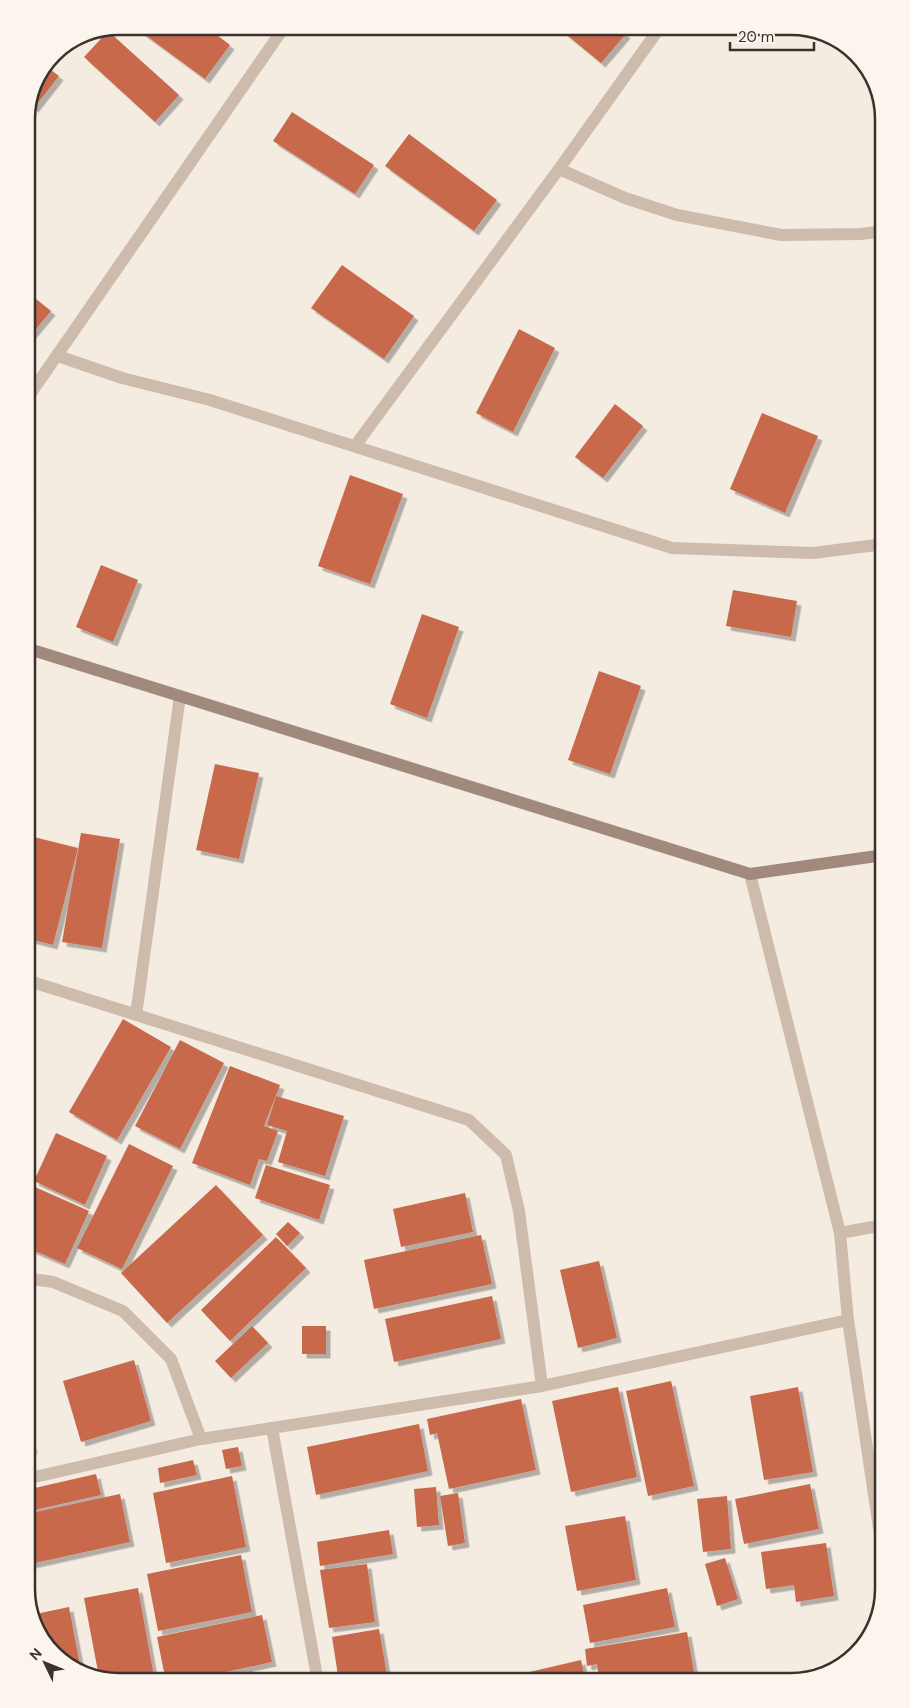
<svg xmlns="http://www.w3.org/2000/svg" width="910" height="1708" font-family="'DM Sans',sans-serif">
  <defs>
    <filter id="shadow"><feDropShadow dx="4.5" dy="4.5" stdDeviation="0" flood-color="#0004"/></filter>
  </defs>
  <rect width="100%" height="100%" fill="#f4ebe1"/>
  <!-- building -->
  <path fill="#c8694b" filter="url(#shadow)" d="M133,26H205L230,45L205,79Z
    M556,26H617L626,34L601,63Z
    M108,31L179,95L155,122L84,57Z
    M47,67L59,76L34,108L30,105Z
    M292,112L374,165L355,194L273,141Z
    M409,134L497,200L474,231L385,166Z
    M342,265L414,316L384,359L311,308Z
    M26,291L51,311L26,341Z
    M519,329L555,348L513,432L476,413Z
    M615,404L643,426L603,478L575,457Z
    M762,413L818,436L785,513L730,489Z
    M350,475L403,494L370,584L318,566Z
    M101,565L138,580L113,642L76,627Z
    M733,590L797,601L791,637L726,626Z
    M422,614L459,627L427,718L390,704Z
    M599,671L641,686L610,774L568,760Z
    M215,764L259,773L239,859L196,850Z
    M81,833L120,839L102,948L62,942Z
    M26,835L78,848L53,945L26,938Z
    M123,1019L171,1047L117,1140L69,1112Z
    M180,1040L224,1063L180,1149L135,1126Z
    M230,1066L280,1085L264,1126L278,1131L267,1161L259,1159L250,1185L192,1163Z
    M276,1096L344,1116L325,1176L278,1162L287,1131L267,1125Z
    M56,1133L107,1156L85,1205L34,1181Z
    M129,1144L173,1166L122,1269L77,1248Z
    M266,1165L330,1185L319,1220L255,1198Z
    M216,1185L263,1235L167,1323L121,1273Z
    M35,1187L89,1211L65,1264L26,1247V1208Z
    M465,1193L473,1232L401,1247L393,1209Z
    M288,1222L300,1233L287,1246L276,1234Z
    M481,1235L492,1284L374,1309L364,1260Z
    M276,1237L306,1268L230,1341L201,1310Z
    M599,1261L617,1338L578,1348L560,1270Z
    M492,1296L501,1339L394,1362L385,1319Z
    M252,1326L268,1343L231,1378L215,1361Z
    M302,1326H326V1354H302Z
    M134,1360L151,1421L81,1442L63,1381Z
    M671,1381L694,1486L648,1496L626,1391Z
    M618,1387L637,1477L571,1492L552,1401Z
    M798,1387L813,1472L764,1480L750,1396Z
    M521,1399L536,1470L449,1489L437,1433L430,1435L427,1419Z
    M26,1422L33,1449L26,1450Z
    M419,1424L428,1471L316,1495L307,1447Z
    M238,1447L242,1466L226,1469L222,1450Z
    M193,1460L197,1475L160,1483L158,1468Z
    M96,1474L101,1495L26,1512V1490Z
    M232,1476L246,1547L166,1563L153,1493Z
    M810,1484L819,1529L744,1544L735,1499Z
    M436,1487L439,1525L417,1527L414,1489Z
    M458,1493L465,1543L448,1546L440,1496Z
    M120,1494L130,1542L26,1565V1514Z
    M727,1496L731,1549L703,1552L697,1499Z
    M625,1516L636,1580L577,1591L565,1526Z
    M389,1530L393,1554L320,1566L317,1542Z
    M826,1543L834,1596L796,1602L794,1585L766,1589L761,1552Z
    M241,1555L252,1612L158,1631L147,1574Z
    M725,1558L738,1599L717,1606L705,1564Z
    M367,1564L375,1622L329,1628L320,1570Z
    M138,1588L155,1682H113L99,1677L84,1598Z
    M667,1588L675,1627L590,1643L583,1605Z
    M69,1607L81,1671L67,1666L33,1625L31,1615Z
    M262,1615L272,1662L179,1682H166L157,1637Z
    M379,1629L387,1675L349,1682H339L332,1637Z
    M687,1632L694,1672L635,1682H613L612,1677L599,1679L597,1664L587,1666L585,1649Z
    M581,1660L586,1682H527L525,1673Z
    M252,1671L254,1682H206L205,1681Z
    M505,1677L506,1682H483V1681Z"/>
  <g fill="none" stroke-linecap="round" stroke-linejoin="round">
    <!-- street -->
    <path stroke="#cdbbac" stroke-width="12" d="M559,169L625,198L677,215L781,235L861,234L884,231
      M58,356L122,378L210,400L672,548L813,553L884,544
      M26,400L285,26
      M355,446L559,169L661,26
      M750,874L840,1233L848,1320L884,1562
      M26,980L469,1120L506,1155L519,1211L542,1386
      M136,1015L180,696
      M840,1233L884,1225
      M26,1278L53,1282L123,1311L171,1359L201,1439
      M272,1428L318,1682
      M26,1479L201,1439L542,1386L848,1320"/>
    <!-- secondary -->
    <path stroke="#a18a7d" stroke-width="12" d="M26,648L750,874L884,855"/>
  </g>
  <!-- crop -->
  <path d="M0 0H910V1708H0ZM119 35H791A84 84 0 0 1 875 119V1589A84 84 0 0 1 791 1673H119A84 84 0 0 1 35 1589V119A84 84 0 0 1 119 35Z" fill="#fbf5ee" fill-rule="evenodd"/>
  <path fill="none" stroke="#3b302b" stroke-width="2.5" d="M119 35H791A84 84 0 0 1 875 119V1589A84 84 0 0 1 791 1673H119A84 84 0 0 1 35 1589V119A84 84 0 0 1 119 35Z"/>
  <!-- north arrow -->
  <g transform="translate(45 1663) rotate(313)" stroke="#fbf5ee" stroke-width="4" paint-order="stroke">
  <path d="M0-4L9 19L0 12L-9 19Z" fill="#3b302b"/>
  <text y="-8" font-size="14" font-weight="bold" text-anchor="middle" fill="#3b302b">N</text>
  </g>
  <!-- scale -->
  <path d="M730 42v8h84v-8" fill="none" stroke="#3b302b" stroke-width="2.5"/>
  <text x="738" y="42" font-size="15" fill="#3b302b" stroke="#fbf5ee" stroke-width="4" paint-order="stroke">20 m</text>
</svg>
